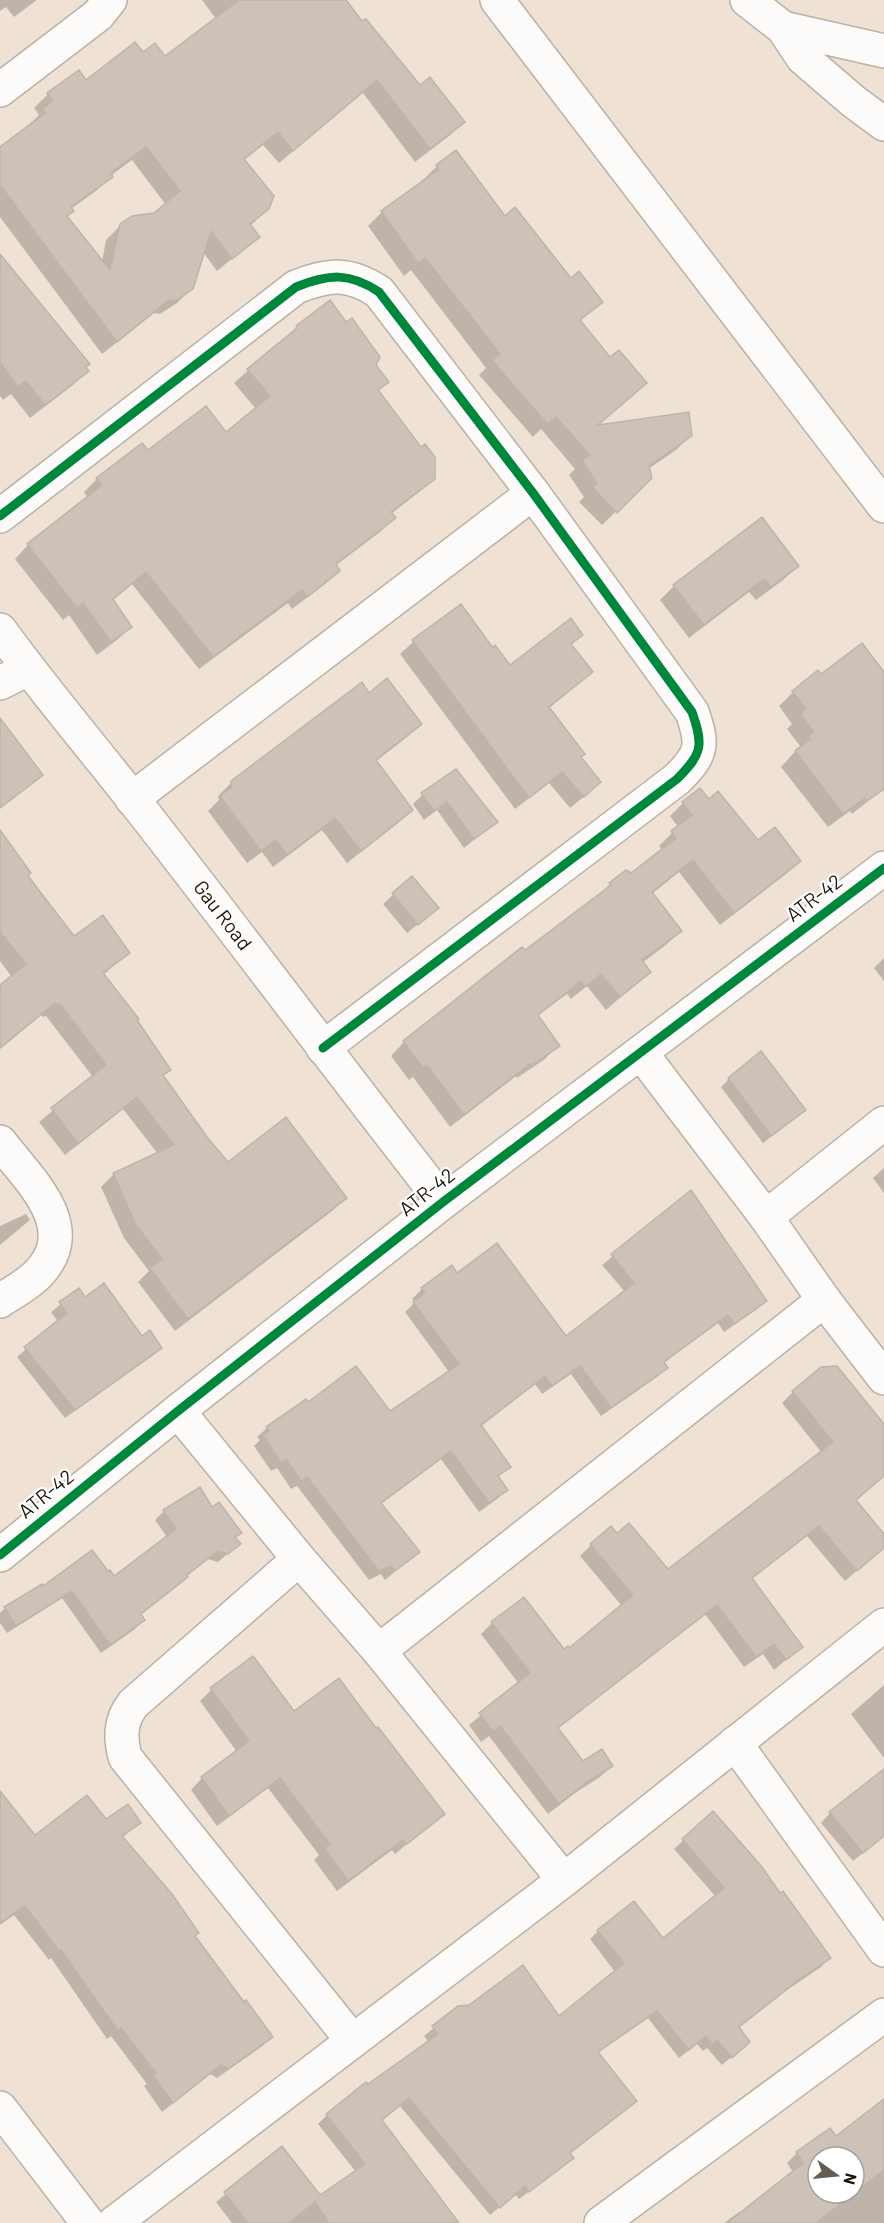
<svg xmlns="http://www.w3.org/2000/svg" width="884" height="2223" font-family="Barlow,sans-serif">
  <rect width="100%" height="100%" fill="#efe2d5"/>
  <!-- shadow -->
  <path fill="#0003" fill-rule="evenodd" d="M0,0H37L14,17L6,7L0,11Z
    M202,0H344L362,23L420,87L463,122L449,136L415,162L363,93L279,163L263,145L244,160L268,208L250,226L258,237L217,271L203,252L192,288L177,303L160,314L154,313L102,354L0,217V149L31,126L30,124L39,115L34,108L48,94L86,82L143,54L165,58L216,19ZM132,160L166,205L154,214L121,225L106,240L102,262L65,217L71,209L97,190L110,176Z
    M437,166L504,218L571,280L601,302L579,321L596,427L691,435L676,450L648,469L651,477L602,525L579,502L584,497L569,475L575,469L541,429L533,437L479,375L486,368L411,270L404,276L368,226L382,212L424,181L423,180Z
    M0,257L87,371L73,385L30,418L11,394L3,400L0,396Z
    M329,302L387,382L377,391L433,478L419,492L391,514L394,518L380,532L335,566L339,571L325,584L292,609L288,603L199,669L132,584L112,601L130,627L117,640L97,655L69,615L63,620L15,559L28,545L88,498L84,492L97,479L147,452L226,435L256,409L234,383L297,327Z
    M797,566L783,580L756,600L749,592L689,638L660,600L674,586Z
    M460,606L492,650L510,667L581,635L571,646L591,672L548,709L580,757L587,794L570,808L549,783L515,809L400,654L413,642Z
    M884,675V788L852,814L850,811L828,827L781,767L800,746L787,729L792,724L779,706L793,692L821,676Z
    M369,695L420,724L407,737L375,762L411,810L398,823L347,863L322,830L273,867L262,852L247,863L208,811L219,800L218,796L232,782Z
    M456,771L496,822L464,848L437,810L424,820L413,804L422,795Z
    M708,801L757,842L799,861L786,874L720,925L679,872L652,894L680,931L667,944L642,963L649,972L606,1010L587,986L571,999L567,994L537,1016L558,1045L545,1059L517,1078L516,1076L450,1127L413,1077L409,1080L391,1056L404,1042L598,896L610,884L631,875L662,850L659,846L678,827L670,816L683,803Z
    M0,836L26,876L73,938L128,953L103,975L169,1069L162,1077L206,1138L228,1164L345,1198L332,1211L175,1331L138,1282L149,1271L124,1238L101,1187L114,1174L158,1154L123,1109L65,1155L39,1122L93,1077L46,1016L43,1017L41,1015L0,1049V987L12,977L0,961Z
    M412,878L427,917L407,933L383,904Z
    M884,958V981L874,968Z
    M729,1079L796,1118L763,1143L721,1087Z
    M884,1168V1193L873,1178Z
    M691,1192L765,1301L756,1310L724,1332L718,1323L663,1363L666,1367L657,1377L601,1416L571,1374L542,1394L535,1384L480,1427L509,1466L497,1478L506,1490L497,1499L479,1512L441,1459L381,1504L418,1552L385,1580L381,1574L369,1580L297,1486L291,1489L277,1468L271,1471L254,1446L260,1440L257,1437L267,1428L306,1401L308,1404L390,1413L449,1372L405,1312L415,1302L412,1299L422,1289L451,1268L457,1275L565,1338L625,1292L602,1265Z
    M26,1214L30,1220L0,1245V1226Z
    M78,1290L85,1299L142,1338L160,1348L152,1356L65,1418L17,1357L58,1322L51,1312Z
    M793,1392L884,1427V1476L855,1501L884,1536V1547L845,1581L807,1536L751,1579L801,1647L774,1670L763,1654L744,1667L705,1614L557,1729L582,1763L612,1766L600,1777L575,1793L548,1814L489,1736L481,1742L469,1725L519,1684L481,1634L492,1623L563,1651L569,1650L622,1606L580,1556L591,1545L617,1535L668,1571L822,1453L782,1403Z
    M212,1509L240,1533L234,1538L239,1544L218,1562L208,1559L139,1615L143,1620L135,1629L101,1653L62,1598L7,1633L0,1623V1613L5,1608L43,1588L114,1578L167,1537L155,1520L164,1511Z
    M253,1658L294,1713L376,1730L443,1814L395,1854L392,1850L337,1891L314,1860L319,1855L268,1788L217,1826L191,1790L202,1778L237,1752L200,1701L211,1690Z
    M884,1685V1758L851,1714Z
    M0,1794L35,1837L106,1821L139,1823L122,1838L193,1937L271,2037L261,2047L217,2078L210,2074L162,2112L144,2086L147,2084L111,2036L107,2039L51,1958L49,1960L14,1915L0,1925Z
    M713,1813L829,1958L821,1967L787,1990L738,2028L740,2050L722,2065L707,2048L703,2051L697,2044L679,2058L648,2018L597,2053L635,2101L569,2154L572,2158L563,2166L519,2199L515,2194L490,2215L400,2106L381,2121L457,2223H232L216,2202L282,2148L320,2197L356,2172L318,2124L327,2115L429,2042L424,2036L459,2007L559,2018L615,1972L590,1939L598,1931L663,1940L716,1897L674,1849Z
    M830,1813L884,1815V1836L853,1861L821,1823Z
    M884,2102V2223H724L739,2212L741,2214L793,2172L787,2163L797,2153L836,2138ZM818,2157H854V2193H818Z"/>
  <!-- building -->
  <path fill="#ccc2b8" stroke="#beb4aa" stroke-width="1.5" fill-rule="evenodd" d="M239,0H346L362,21L366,19L420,85L430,77L465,122L430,149L377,80L293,151L278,132L244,159L274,196L269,209L250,224L260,237L232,259L211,231L193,289L175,301L169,300L117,342L0,185V147L45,113L42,109L53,101L47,93L79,70L86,80L135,42L143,52L155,43L165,56ZM146,147L180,191L154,213L132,216L120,224L110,270L67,216L74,211L71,207L113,177L111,173Z
    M456,150L505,216L515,207L571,278L579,271L603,302L580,320L610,357L619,350L647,383L598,425L689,412L692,436L649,466L652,478L617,513L592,487L597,483L582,460L590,455L556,417L548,424L518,391L492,360L500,354L480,328L425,258L418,263L381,211L439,169L436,165Z
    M0,254L90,364L86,367L89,371L45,405L26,381L18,387L0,363Z
    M330,300L346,322L352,318L380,357L376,365L389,382L378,390L421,447L425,444L435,457V479L391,512L396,518L336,564L340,571L307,597L302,590L213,657L146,572L113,599L132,627L111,642L83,603L77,608L27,544L102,485L96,478L142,443L148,450L206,406L226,432L270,396L247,369L297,328L296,326Z
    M762,517L799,566L771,587L764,579L704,625L673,585Z
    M461,604L493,648L495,645L510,665L571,618L583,635L571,644L593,672L549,707L585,754L581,757L601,782L584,797L562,772L529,798L412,640Z
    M862,643L884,672V789L867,801L865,798L843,814L795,751L810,739L808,736L814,732L800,714L806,709L792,691L818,670L821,674Z
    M387,678L422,724L376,760L413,810L361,851L335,818L287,855L276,840L261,851L220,796L232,787L231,781L362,682L369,693Z
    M0,718L43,775L0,808Z
    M456,769L498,822L474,839L447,802L434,811L421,793Z
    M700,788L709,799L718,791L758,840L775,827L801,861L734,913L693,860L652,892L682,931L642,960L651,972L620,997L601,974L585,987L581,981L538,1015L560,1046L531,1066L530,1064L464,1115L427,1065L423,1068L403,1041L522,947L525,950L611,885L609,883L626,870L631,873L676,838L671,831L692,815L682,802Z
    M0,830L31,873L28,876L74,936L103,915L130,953L103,973L139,1019L137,1020L171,1070L163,1075L207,1137L228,1162L286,1117L347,1198L188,1319L150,1268L162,1259L136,1225L113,1173L174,1145L137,1097L78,1144L51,1108L106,1065L60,1004L57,1005L55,1003L0,1048V985L26,964L0,932Z
    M412,876L439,908L418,925L392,893Z
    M761,1051L806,1110L771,1136L728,1078Z
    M691,1190L767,1301L734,1324L728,1315L664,1362L668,1368L611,1408L580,1366L552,1386L545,1376L481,1425L511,1467L498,1476L508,1490L489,1503L451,1451L381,1503L420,1552L395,1571L391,1566L379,1571L307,1477L301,1481L286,1459L281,1463L263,1435L269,1431L266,1427L306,1399L308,1402L356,1366L390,1411L459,1364L413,1302L425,1293L421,1288L452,1265L457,1273L497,1243L566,1336L634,1283L611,1254Z
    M104,1283L142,1336L150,1330L162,1348L75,1410L24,1347L67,1313L59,1302L79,1288L85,1297Z
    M837,1366L884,1424V1476L856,1500L884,1534V1548L857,1571L819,1526L752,1578L803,1647L786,1660L774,1644L756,1657L717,1605L558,1728L583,1761L602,1749L613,1766L587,1782L559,1804L500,1726L493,1732L479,1713L530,1673L491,1622L524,1597L564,1649L568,1646L569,1648L633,1595L590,1544L611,1526L617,1533L629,1523L668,1569L833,1442L792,1391L821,1367Z
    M200,1487L212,1507L219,1502L242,1533L235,1537L241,1544L228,1554L218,1551L187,1575L188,1577L141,1614L145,1620L110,1645L72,1591L16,1626L4,1607L42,1584L43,1586L92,1550L108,1571L110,1570L114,1576L176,1529L163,1510Z
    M253,1656L294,1711L339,1678L376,1728L378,1727L445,1814L407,1844L403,1840L348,1881L324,1848L330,1844L280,1778L229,1816L201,1777L249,1741L210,1688Z
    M884,1769V1836L863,1853L829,1812Z
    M0,1791L35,1835L87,1795L106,1819L128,1804L141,1823L122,1836L172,1894L199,1933L195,1936L244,2002L246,2000L273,2037L228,2069L221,2065L173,2103L153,2075L156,2073L121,2028L118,2031L61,1950L59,1951L25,1906L0,1923Z
    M713,1811L762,1867L780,1893L783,1891L831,1958L797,1981L739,2027L750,2042L732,2058L717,2040L712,2044L706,2036L689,2050L657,2011L598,2052L637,2101L570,2153L574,2158L529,2192L525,2186L500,2208L409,2098L382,2120L459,2223H329L315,2202L289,2223H248L224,2192L282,2146L320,2195L365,2164L326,2114L366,2082L368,2084L438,2034L432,2026L458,2006L469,2005L523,1965L559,2016L624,1963L597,1930L634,1901L663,1938L724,1888L682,1839Z
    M884,2099V2170L816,2223H727L803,2163L796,2152L830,2128L836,2136ZM818,2157H854V2193H818Z"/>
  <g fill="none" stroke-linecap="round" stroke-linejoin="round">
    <defs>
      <g id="minor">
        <path d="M747,0L783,28L803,58L853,101L884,124"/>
        <path d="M783,28L884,51"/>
        <path d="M0,90L98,15L110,0"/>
        <path d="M0,516L296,287C329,274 349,272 379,292L533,493L692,712C704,746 702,754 677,779L323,1048"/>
        <path id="s1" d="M0,630C42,688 88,742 132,798C237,932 338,1068 443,1202"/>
        <path d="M0,683L28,669"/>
        <path d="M132,799L533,493"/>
        <path d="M641,1053L766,1217L824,1300L884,1378"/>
        <path d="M0,1142C29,1180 83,1227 38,1274C27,1285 12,1293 0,1301"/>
        <path d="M766,1217L884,1123"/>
        <path d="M178,1411L299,1559L379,1651L564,1880"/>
        <path d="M299,1559L133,1704C120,1721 120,1737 125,1757L352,2040"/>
        <path d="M379,1651L824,1300"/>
        <path d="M735,1743L884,1950"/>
        <path d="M0,2108L88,2223"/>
        <path d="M114,2223L564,1880L884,1625"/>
        <path d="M601,2223L884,2015"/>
      </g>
      <path id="tertiary" d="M0,1555L178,1411L443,1202L884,868"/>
      <path id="secondary" d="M497,0L884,506"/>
    </defs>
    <!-- minor casing -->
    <use href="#minor" stroke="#bab0a6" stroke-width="36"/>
    <!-- tertiary casing -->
    <use href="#tertiary" stroke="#bab0a6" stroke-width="36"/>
    <!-- secondary casing -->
    <use href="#secondary" stroke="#bab0a6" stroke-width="36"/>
    <!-- minor -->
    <use href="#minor" stroke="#fdfbf9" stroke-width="33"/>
    <!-- tertiary -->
    <use href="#tertiary" stroke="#fdfbf9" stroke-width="33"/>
    <!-- secondary -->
    <use href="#secondary" stroke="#fdfbf9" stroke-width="33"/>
    <defs>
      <path id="cycleway" d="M0,516L296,287C329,274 349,272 379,292L533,493L692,712C704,746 702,754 677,779L323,1048
        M0,1555L178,1411L443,1202L884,868"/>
    </defs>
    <!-- cycleway casing -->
    <use href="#cycleway" stroke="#fff" stroke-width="13"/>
    <!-- cycleway -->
    <use href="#cycleway" stroke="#00873e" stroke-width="9"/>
  </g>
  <g text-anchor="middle" stroke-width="4.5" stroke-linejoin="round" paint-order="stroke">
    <!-- street labels -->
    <g font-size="20" fill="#1c150c" stroke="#fff">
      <text transform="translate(814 898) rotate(-37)" y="7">ATR-42</text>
      <text dy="7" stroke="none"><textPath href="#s1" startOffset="362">Gau Road</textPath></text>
      <text transform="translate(427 1192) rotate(-38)" y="7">ATR-42</text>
      <text transform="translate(46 1494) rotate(-39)" y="7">ATR-42</text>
    </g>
  </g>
  <!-- north arrow -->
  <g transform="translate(836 2175) rotate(105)"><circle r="28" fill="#ffffff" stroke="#a4a19e" stroke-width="1.5"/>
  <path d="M0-4.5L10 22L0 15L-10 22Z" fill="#665d52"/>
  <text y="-9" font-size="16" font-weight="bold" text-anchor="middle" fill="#1c150c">N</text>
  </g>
</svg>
